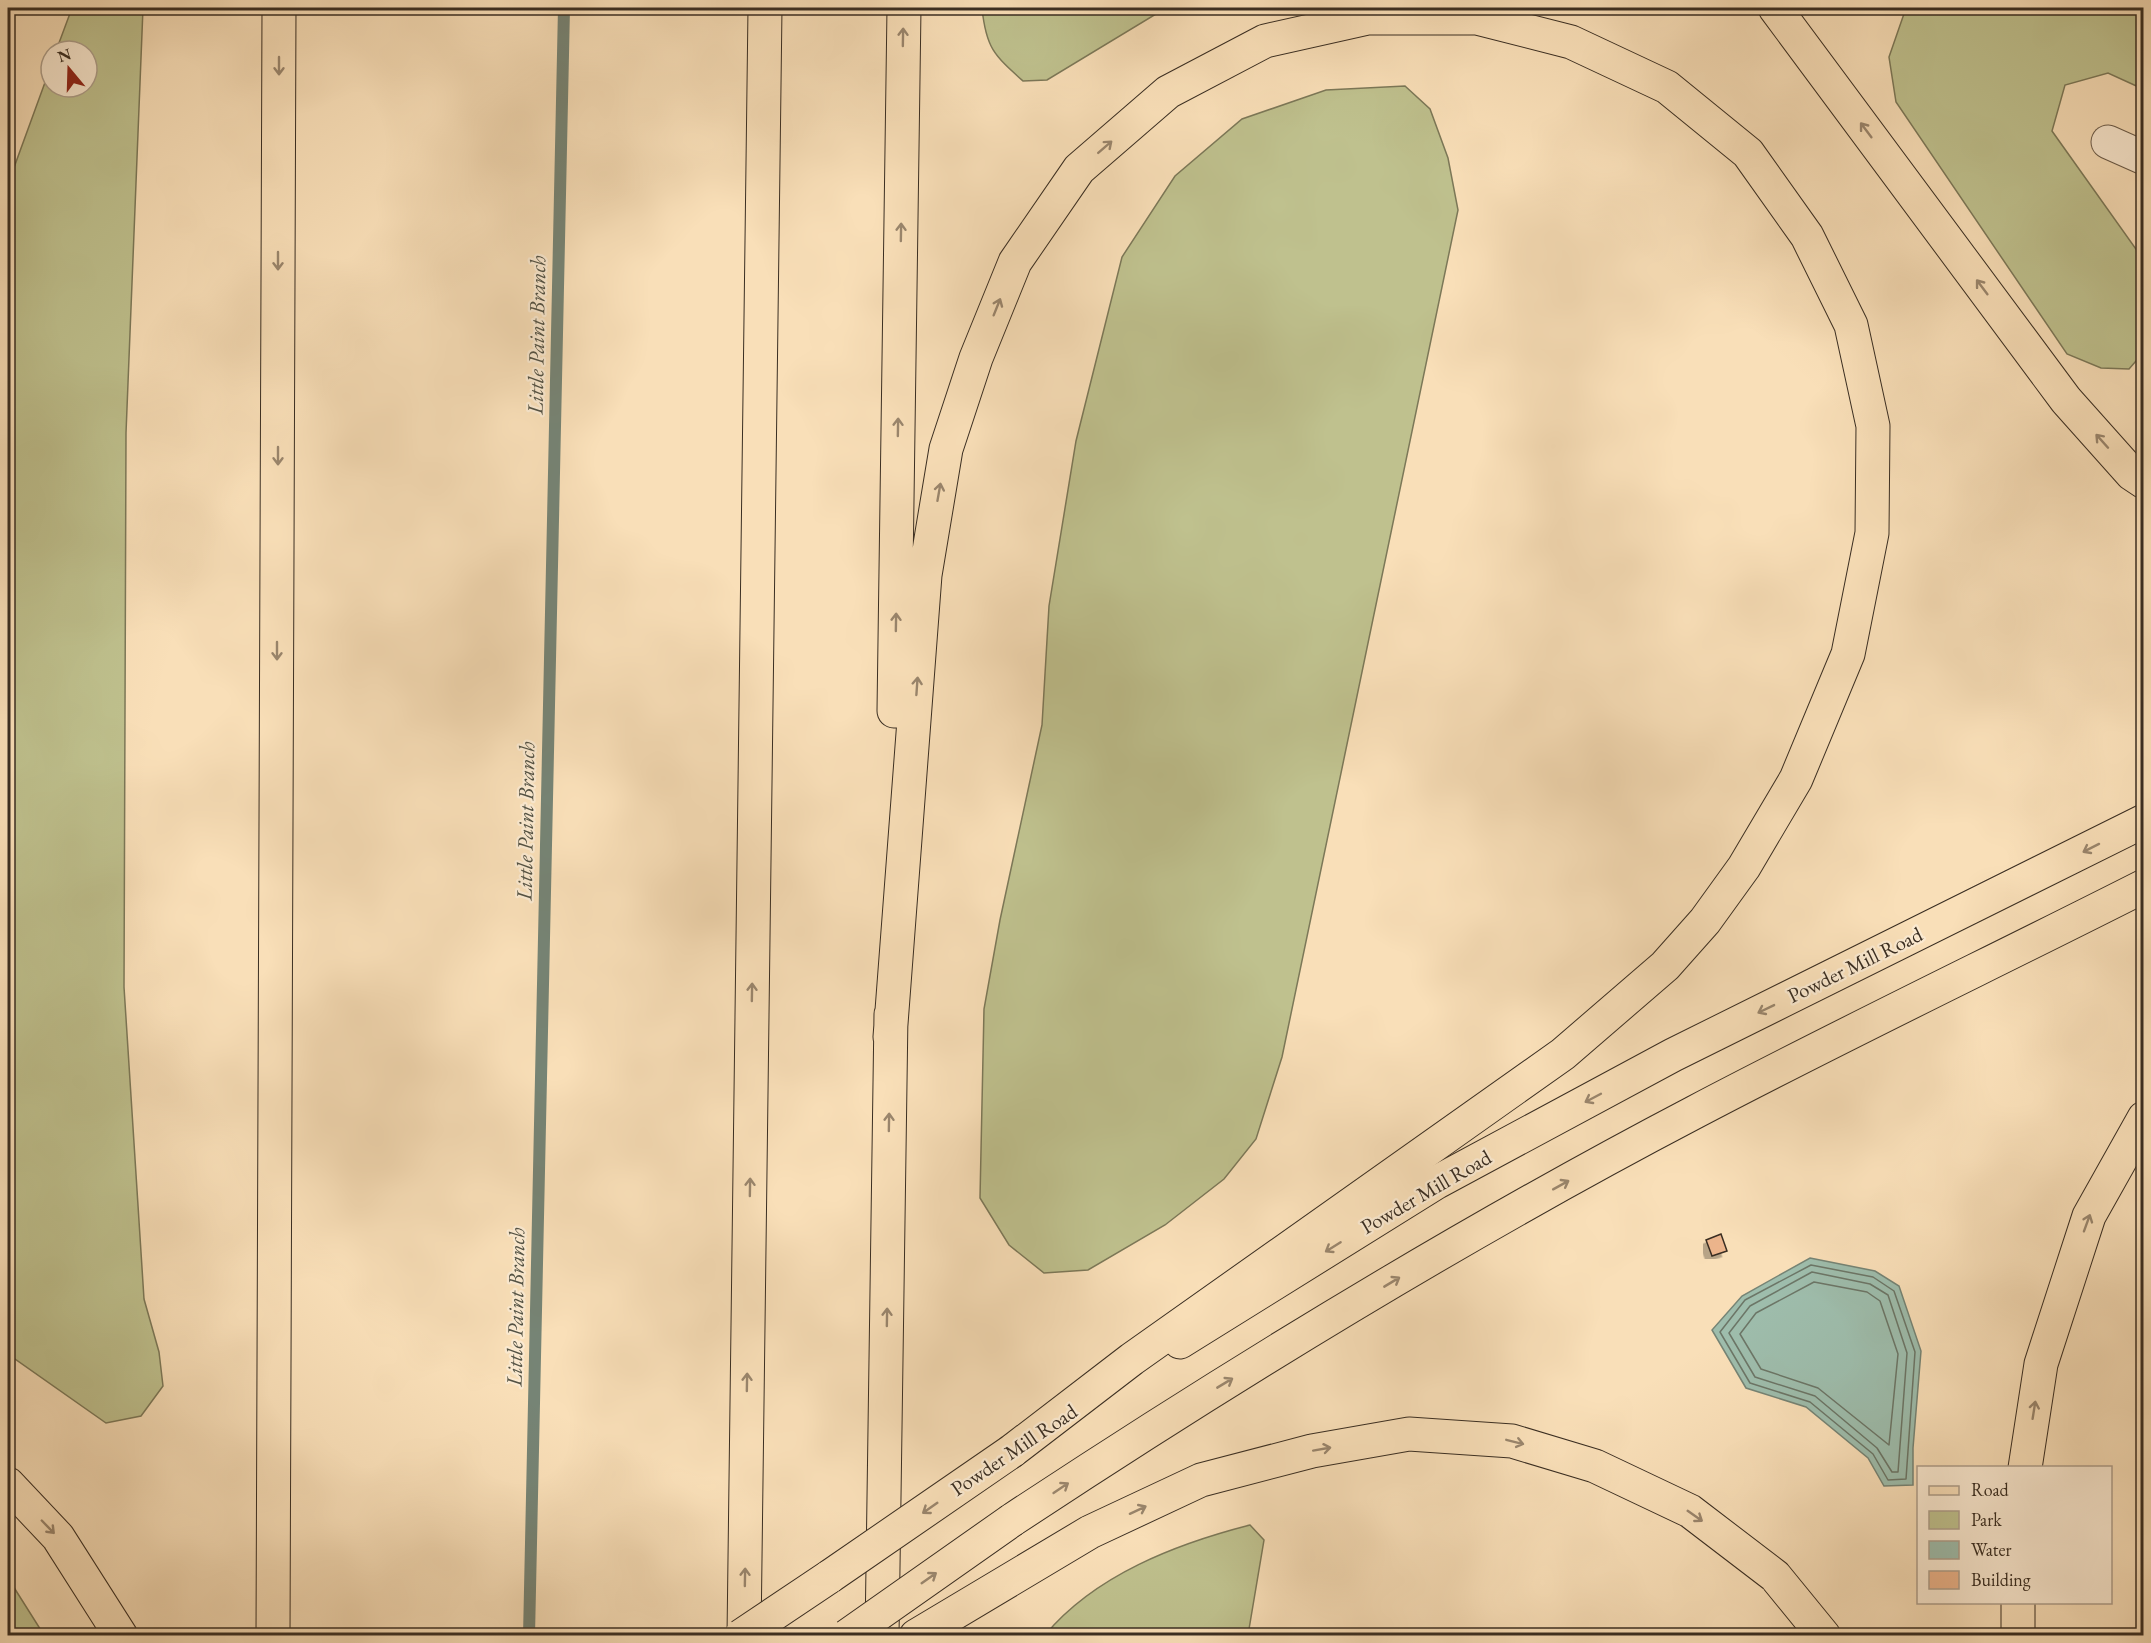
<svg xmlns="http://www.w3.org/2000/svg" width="2151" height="1643" font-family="'EB Garamond',serif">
  <defs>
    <filter id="shadow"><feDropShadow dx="-5.5" dy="5.5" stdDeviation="0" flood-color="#0004"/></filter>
  </defs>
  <rect width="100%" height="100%" fill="#f9dfb8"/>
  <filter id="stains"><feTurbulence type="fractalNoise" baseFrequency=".00333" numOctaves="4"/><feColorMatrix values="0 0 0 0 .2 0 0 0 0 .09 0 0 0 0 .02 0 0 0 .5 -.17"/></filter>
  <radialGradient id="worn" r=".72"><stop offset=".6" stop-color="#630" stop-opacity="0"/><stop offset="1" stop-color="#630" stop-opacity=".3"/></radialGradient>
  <!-- green -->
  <path fill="#bfc18e" stroke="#7c7858" stroke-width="1.5" d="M72,8H143L126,433L124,987L144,1299L159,1352L163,1386L141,1416L106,1423L8,1354V184L51,66V87H87V51H56Z
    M982,8H1166L1047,80L1023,81C994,55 986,48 982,8Z
    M1906,8H2143V89L2108,73L2065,85L2052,131L2143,259V353L2129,369L2101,368L2067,354L1896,102L1889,57Z
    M1405,86L1430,109L1448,158L1458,210L1282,1057L1256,1139L1224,1179L1165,1225L1088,1270L1044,1273L1009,1245L980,1198L984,1009L1000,920L1042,725L1049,606L1076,441L1122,257L1175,176L1242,119L1326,90Z
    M1250,1525L1264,1540L1248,1635H1045C1095,1575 1176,1544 1250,1525Z
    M8,1578L44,1635H8Z"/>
  <!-- water -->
  <path fill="#9ebdac" stroke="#768475" stroke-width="1.5" d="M1810,1258L1875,1271L1899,1286L1921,1351L1913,1448V1485L1884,1486L1868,1458L1806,1407L1746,1388L1712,1330L1742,1296Z"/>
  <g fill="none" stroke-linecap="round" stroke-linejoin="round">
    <!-- shore -->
    <path stroke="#6c7667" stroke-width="1.5" d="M1811,1265L1873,1277L1894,1291L1915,1352L1906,1479L1888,1480L1873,1454L1810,1402L1750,1383L1720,1332L1745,1300Z
      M1812,1272L1870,1284L1888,1295L1907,1353L1898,1472H1892L1877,1448L1815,1396L1755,1377L1729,1333L1750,1306Z
      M1814,1282L1867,1292L1880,1301L1898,1354L1889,1445L1818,1388L1761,1369L1740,1334L1756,1313Z"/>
    <!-- stream -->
    <path stroke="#768475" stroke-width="12" d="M529,1636L564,8"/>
  </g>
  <!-- building -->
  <path fill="#ecb48b" stroke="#3a2e22" stroke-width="1.5" filter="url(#shadow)" d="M1721,1234L1727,1251L1712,1256L1706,1240Z"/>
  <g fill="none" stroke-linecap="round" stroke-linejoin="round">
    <defs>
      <path id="street" d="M2108,142L2144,158"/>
      <path id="primary" d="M1180,1342L1437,1182L1673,1055L2144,821
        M1012,1520C1233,1374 1460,1235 1695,1112C1843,1034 1994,962 2144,886"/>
      <path id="highway" d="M1775,8L2066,400L2132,474L2144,482
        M894,711L904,8
        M890,1037L925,575L946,449L976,358L1015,262L1079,169L1168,92L1265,41L1368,18H1477L1571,42L1667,87L1748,153L1807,236L1851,325L1873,426L1872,533L1848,654L1796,779L1744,867L1705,921L1665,966L1563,1054L1132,1359L1012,1451
        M2025,1468L2041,1364L2089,1216L2144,1118
        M8,1484L58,1537L121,1636
        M2018,1602V1636
        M273,1636L279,8
        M744,1636L765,8
        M882,1636L891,1014
        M916,1636L1090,1532L1201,1480L1312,1451L1409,1434L1512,1441L1595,1466L1690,1511L1775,1576L1824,1636"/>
    </defs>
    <!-- street casing -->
    <use href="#street" stroke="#6a5a48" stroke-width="35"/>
    <!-- primary casing -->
    <use href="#primary" stroke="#3a2e22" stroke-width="35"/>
    <!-- highway casing -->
    <use href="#highway" stroke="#3a2e22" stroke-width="35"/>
    <!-- street -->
    <use href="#street" stroke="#fbead1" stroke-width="33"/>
    <!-- primary -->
    <use href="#primary" stroke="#f9dfb8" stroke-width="33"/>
    <!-- highway -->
    <use href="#highway" stroke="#f9dfb8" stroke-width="33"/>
    <defs>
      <path id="primary-bridge" d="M829,1577L1012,1451
        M847,1636L1012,1520"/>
      <path id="highway-bridge" d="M741,1636L829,1577"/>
    </defs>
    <!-- primary-bridge casing -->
    <use href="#primary-bridge" stroke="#3a2e22" stroke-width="35" stroke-linecap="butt"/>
    <!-- highway-bridge casing -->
    <use href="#highway-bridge" stroke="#3a2e22" stroke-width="35" stroke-linecap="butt"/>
    <!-- primary-bridge -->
    <use href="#primary-bridge" stroke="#f9dfb8" stroke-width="33"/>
    <!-- highway-bridge -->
    <use href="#highway-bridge" stroke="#f9dfb8" stroke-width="33"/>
  </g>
  <!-- one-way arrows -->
  <defs><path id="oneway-shaft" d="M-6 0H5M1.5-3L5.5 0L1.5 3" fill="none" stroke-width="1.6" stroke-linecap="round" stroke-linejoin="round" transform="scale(1.5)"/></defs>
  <g stroke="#9a866d">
    <use href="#oneway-shaft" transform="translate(903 37) rotate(-89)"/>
    <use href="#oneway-shaft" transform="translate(279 66) rotate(90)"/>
    <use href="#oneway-shaft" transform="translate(1866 130) rotate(-127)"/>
    <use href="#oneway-shaft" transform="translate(1105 147) rotate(-41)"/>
    <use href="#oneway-shaft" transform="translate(901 232) rotate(-89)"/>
    <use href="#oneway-shaft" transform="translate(278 261) rotate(90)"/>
    <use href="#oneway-shaft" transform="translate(1982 287) rotate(-127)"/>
    <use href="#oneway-shaft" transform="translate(997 307) rotate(-68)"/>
    <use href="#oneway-shaft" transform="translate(898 427) rotate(-89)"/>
    <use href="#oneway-shaft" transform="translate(2102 441) rotate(-132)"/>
    <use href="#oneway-shaft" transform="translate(278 456) rotate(90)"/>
    <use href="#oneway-shaft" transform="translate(939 492) rotate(-80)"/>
    <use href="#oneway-shaft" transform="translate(896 622) rotate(-89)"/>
    <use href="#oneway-shaft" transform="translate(277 651) rotate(90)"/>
    <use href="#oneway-shaft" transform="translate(917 686) rotate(-86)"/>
    <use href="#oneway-shaft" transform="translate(2091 848) rotate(153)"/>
    <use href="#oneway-shaft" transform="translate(752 992) rotate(-89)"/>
    <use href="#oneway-shaft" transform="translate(1766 1009) rotate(154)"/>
    <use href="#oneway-shaft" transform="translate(1593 1098) rotate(152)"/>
    <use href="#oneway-shaft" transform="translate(889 1122) rotate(-89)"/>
    <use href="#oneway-shaft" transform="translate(1561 1185) rotate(-29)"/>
    <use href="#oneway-shaft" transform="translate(750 1187) rotate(-89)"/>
    <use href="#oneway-shaft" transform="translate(2087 1223) rotate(-70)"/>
    <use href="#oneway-shaft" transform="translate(1333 1247) rotate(148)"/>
    <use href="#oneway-shaft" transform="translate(1392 1282) rotate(-31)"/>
    <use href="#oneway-shaft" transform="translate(887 1317) rotate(-89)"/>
    <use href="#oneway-shaft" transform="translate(747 1382) rotate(-89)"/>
    <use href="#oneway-shaft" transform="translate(1225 1383) rotate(-31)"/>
    <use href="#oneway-shaft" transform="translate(2034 1410) rotate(-81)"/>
    <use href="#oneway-shaft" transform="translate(1515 1442) rotate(14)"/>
    <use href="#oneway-shaft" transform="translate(1322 1449) rotate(-10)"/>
    <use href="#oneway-shaft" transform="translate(1061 1488) rotate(-34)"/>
    <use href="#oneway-shaft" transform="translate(930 1508) rotate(145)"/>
    <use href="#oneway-shaft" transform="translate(1138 1510) rotate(-25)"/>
    <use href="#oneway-shaft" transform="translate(1695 1516) rotate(35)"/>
    <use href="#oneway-shaft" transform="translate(48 1527) rotate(46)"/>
    <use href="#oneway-shaft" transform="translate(745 1577) rotate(-89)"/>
    <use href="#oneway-shaft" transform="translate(929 1578) rotate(-35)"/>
  </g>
  <g text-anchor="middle" stroke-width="4.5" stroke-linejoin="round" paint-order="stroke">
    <!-- street labels -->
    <g font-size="21" fill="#3a2e22" stroke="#fbead1">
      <text transform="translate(1855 965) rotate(-26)" y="7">Powder Mill Road</text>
      <text transform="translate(1426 1192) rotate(-30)" y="7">Powder Mill Road</text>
      <text transform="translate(1014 1450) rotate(-34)" y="7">Powder Mill Road</text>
    </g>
    <!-- water labels -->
    <g font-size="22" font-style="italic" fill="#535244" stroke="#fbead1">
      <text transform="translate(536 335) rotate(-89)" y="8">Little Paint Branch</text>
      <text transform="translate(525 821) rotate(-89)" y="8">Little Paint Branch</text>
      <text transform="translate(515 1307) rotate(-89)" y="8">Little Paint Branch</text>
    </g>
  </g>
  <!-- margin -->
  <rect width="2151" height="1643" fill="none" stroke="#f9dfb8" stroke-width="30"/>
  <rect x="9" y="9" width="2133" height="1625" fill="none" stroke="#3a2e22" stroke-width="3"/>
  <rect x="15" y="15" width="2121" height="1613" fill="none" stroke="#3a2e22" stroke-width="1.5"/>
  <!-- legend -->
  <rect x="1917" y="1466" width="195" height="138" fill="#fbead1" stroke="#ae9f8b" stroke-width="1.5"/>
  <rect x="1929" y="1486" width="30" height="9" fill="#f9dfb8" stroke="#ae9f8b" stroke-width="1.5"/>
  <text x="1971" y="1496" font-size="18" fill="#3a2e22">Road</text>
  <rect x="1929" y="1511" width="30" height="18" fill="#bfc18e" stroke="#ae9f8b" stroke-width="1.5"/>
  <text x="1971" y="1526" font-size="18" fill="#3a2e22">Park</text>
  <rect x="1929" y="1541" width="30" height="18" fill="#9ebdac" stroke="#ae9f8b" stroke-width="1.5"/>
  <text x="1971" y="1556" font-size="18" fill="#3a2e22">Water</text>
  <rect x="1929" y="1571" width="30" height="18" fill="#ecb48b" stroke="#ae9f8b" stroke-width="1.5"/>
  <text x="1971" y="1586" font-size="18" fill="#3a2e22">Building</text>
  <!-- north arrow -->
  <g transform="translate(69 69) rotate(341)"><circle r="28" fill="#fbead1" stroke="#ae9f8b" stroke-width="1.5"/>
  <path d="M0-4.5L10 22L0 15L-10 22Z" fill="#8f2418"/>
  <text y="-9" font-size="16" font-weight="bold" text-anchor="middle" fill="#3a2e22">N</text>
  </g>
  <rect width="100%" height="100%" filter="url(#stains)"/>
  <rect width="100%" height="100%" fill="url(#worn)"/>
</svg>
